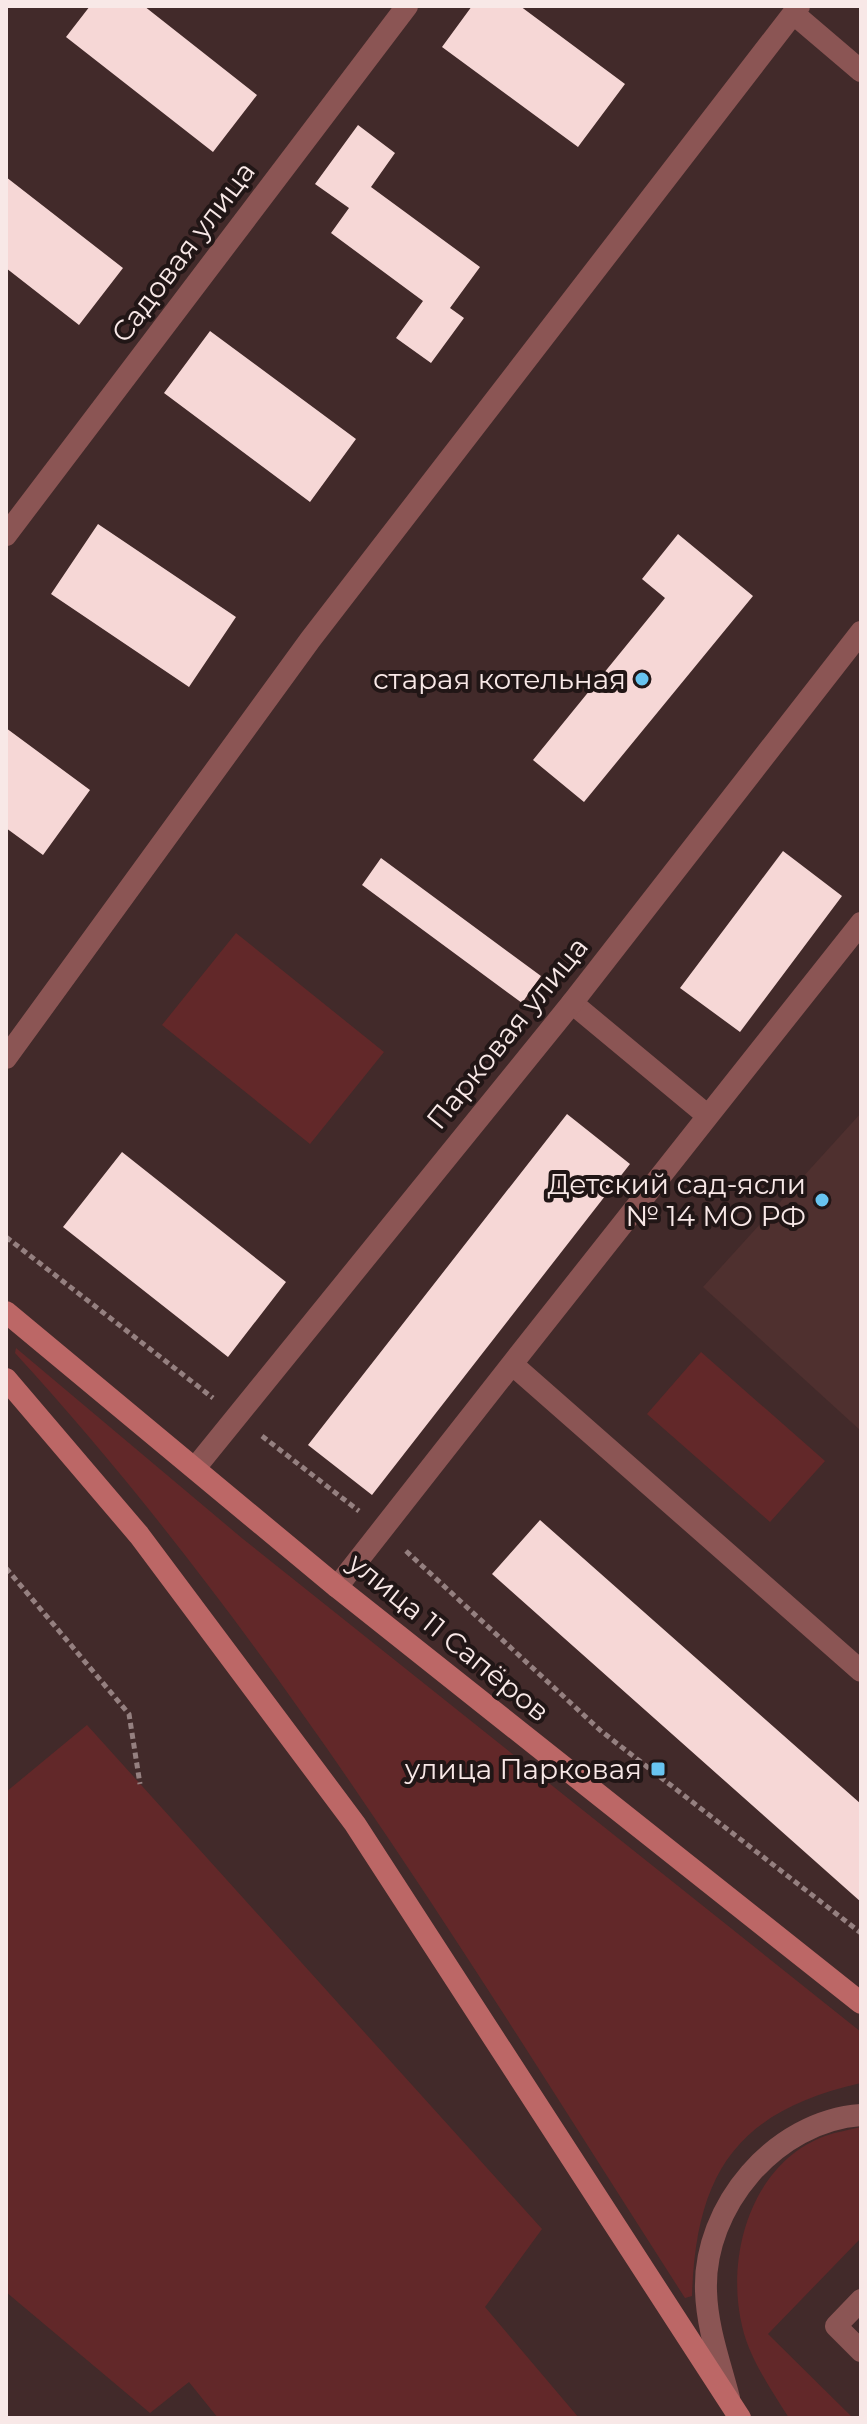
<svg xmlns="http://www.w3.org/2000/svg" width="867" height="2424" font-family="Montserrat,sans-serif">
  <rect width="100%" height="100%" fill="#422a2a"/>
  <!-- built -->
  <path fill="#4f302f" d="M861,1113V1431L703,1287Z"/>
  <!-- green -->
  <path fill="#622829" d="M236,933L384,1052L310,1144L162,1025Z
    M16,1348L243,1539L861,2032V2083C738,2111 696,2171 692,2296L685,2298C476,1973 277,1639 15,1353Z
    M701,1352L825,1461L770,1522L647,1414Z
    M87,1725L542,2229L485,2307L579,2418H218L189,2382L150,2413L6,2292V1792Z
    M861,2127V2238L768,2334L853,2418H789C775,2396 759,2372 749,2348C720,2275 744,2166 825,2136C836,2132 849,2130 861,2127Z"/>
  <!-- building -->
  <path fill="#f6d7d6" d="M90,6H144L257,95L213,152L66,37Z
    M472,6H520L625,84L578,147L442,47Z
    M358,125L395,153L371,187L480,267L450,308L464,318L431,363L396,338L423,301L331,233L349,208L315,184Z
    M6,177L123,268L79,325L6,268Z
    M210,331L356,439L310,502L164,393Z
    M98,524L236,617L189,687L51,594Z
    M678,534L753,596L584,802L533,760L665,598L642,579Z
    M6,728L90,790L43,855L6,828Z
    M783,851L842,896L740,1032L680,988Z
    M381,858L541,976L522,1003L362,885Z
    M567,1114L630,1164L372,1495L308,1445Z
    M122,1152L286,1282L228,1357L63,1227Z
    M540,1520L861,1804V1902L492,1574Z"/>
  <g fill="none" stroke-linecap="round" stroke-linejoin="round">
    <!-- path -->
    <path stroke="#958080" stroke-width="5" stroke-dasharray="6 4" stroke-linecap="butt" d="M6,1237L213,1398
      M262,1436L359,1511
      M406,1551L601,1731L861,1933
      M6,1568L129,1714L140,1784"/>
    <!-- service -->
    <path stroke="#8b5554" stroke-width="22" d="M794,14L861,71
      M572,1003L708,1116L512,1364L861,1671
      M6,1058L310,640L799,6
      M708,1116L861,923
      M337,1587L512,1364
      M861,2300L836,2326L861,2351"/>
    <!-- minor -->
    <path stroke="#8b5554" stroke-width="22" d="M6,535L407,6
      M195,1468L572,1003L861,632"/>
    <!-- tertiary -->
    <path stroke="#8b5554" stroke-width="22" d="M729,2398C720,2363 707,2328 706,2291C703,2207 775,2121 861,2115"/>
    <!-- secondary -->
    <path stroke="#bc6766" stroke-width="22" d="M6,1312L337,1587L861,2003
      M6,1379L139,1535L355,1824L740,2418"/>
  </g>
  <!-- markers -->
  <g fill="#68c4f0" stroke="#211616" stroke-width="3">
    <circle cx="642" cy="679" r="8"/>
    <circle cx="822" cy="1200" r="8"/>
    <rect x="650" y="1761" width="16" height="16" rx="4"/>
  </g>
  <g text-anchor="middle" stroke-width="8" stroke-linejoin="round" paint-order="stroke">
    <!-- street labels -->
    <g font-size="28" fill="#f8e8e7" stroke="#211616">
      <text transform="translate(183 252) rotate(-53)" y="10">Садовая улица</text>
      <text transform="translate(507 1033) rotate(-51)" y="10">Парковая улица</text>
      <text transform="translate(449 1637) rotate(39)" y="10">улица 11 Сапёров</text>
    </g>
    <!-- poi labels -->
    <g font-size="28" fill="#f8e8e7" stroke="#211616" text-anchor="end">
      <text x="626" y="689">старая котельная</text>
      <text x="806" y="1194">Детский сад-ясли<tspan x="806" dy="32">№ 14 МО РФ</tspan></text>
      <text x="642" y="1779">улица Парковая</text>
    </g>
  </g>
  <!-- border -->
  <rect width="867" height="2424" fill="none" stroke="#f8e8e7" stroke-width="16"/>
</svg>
